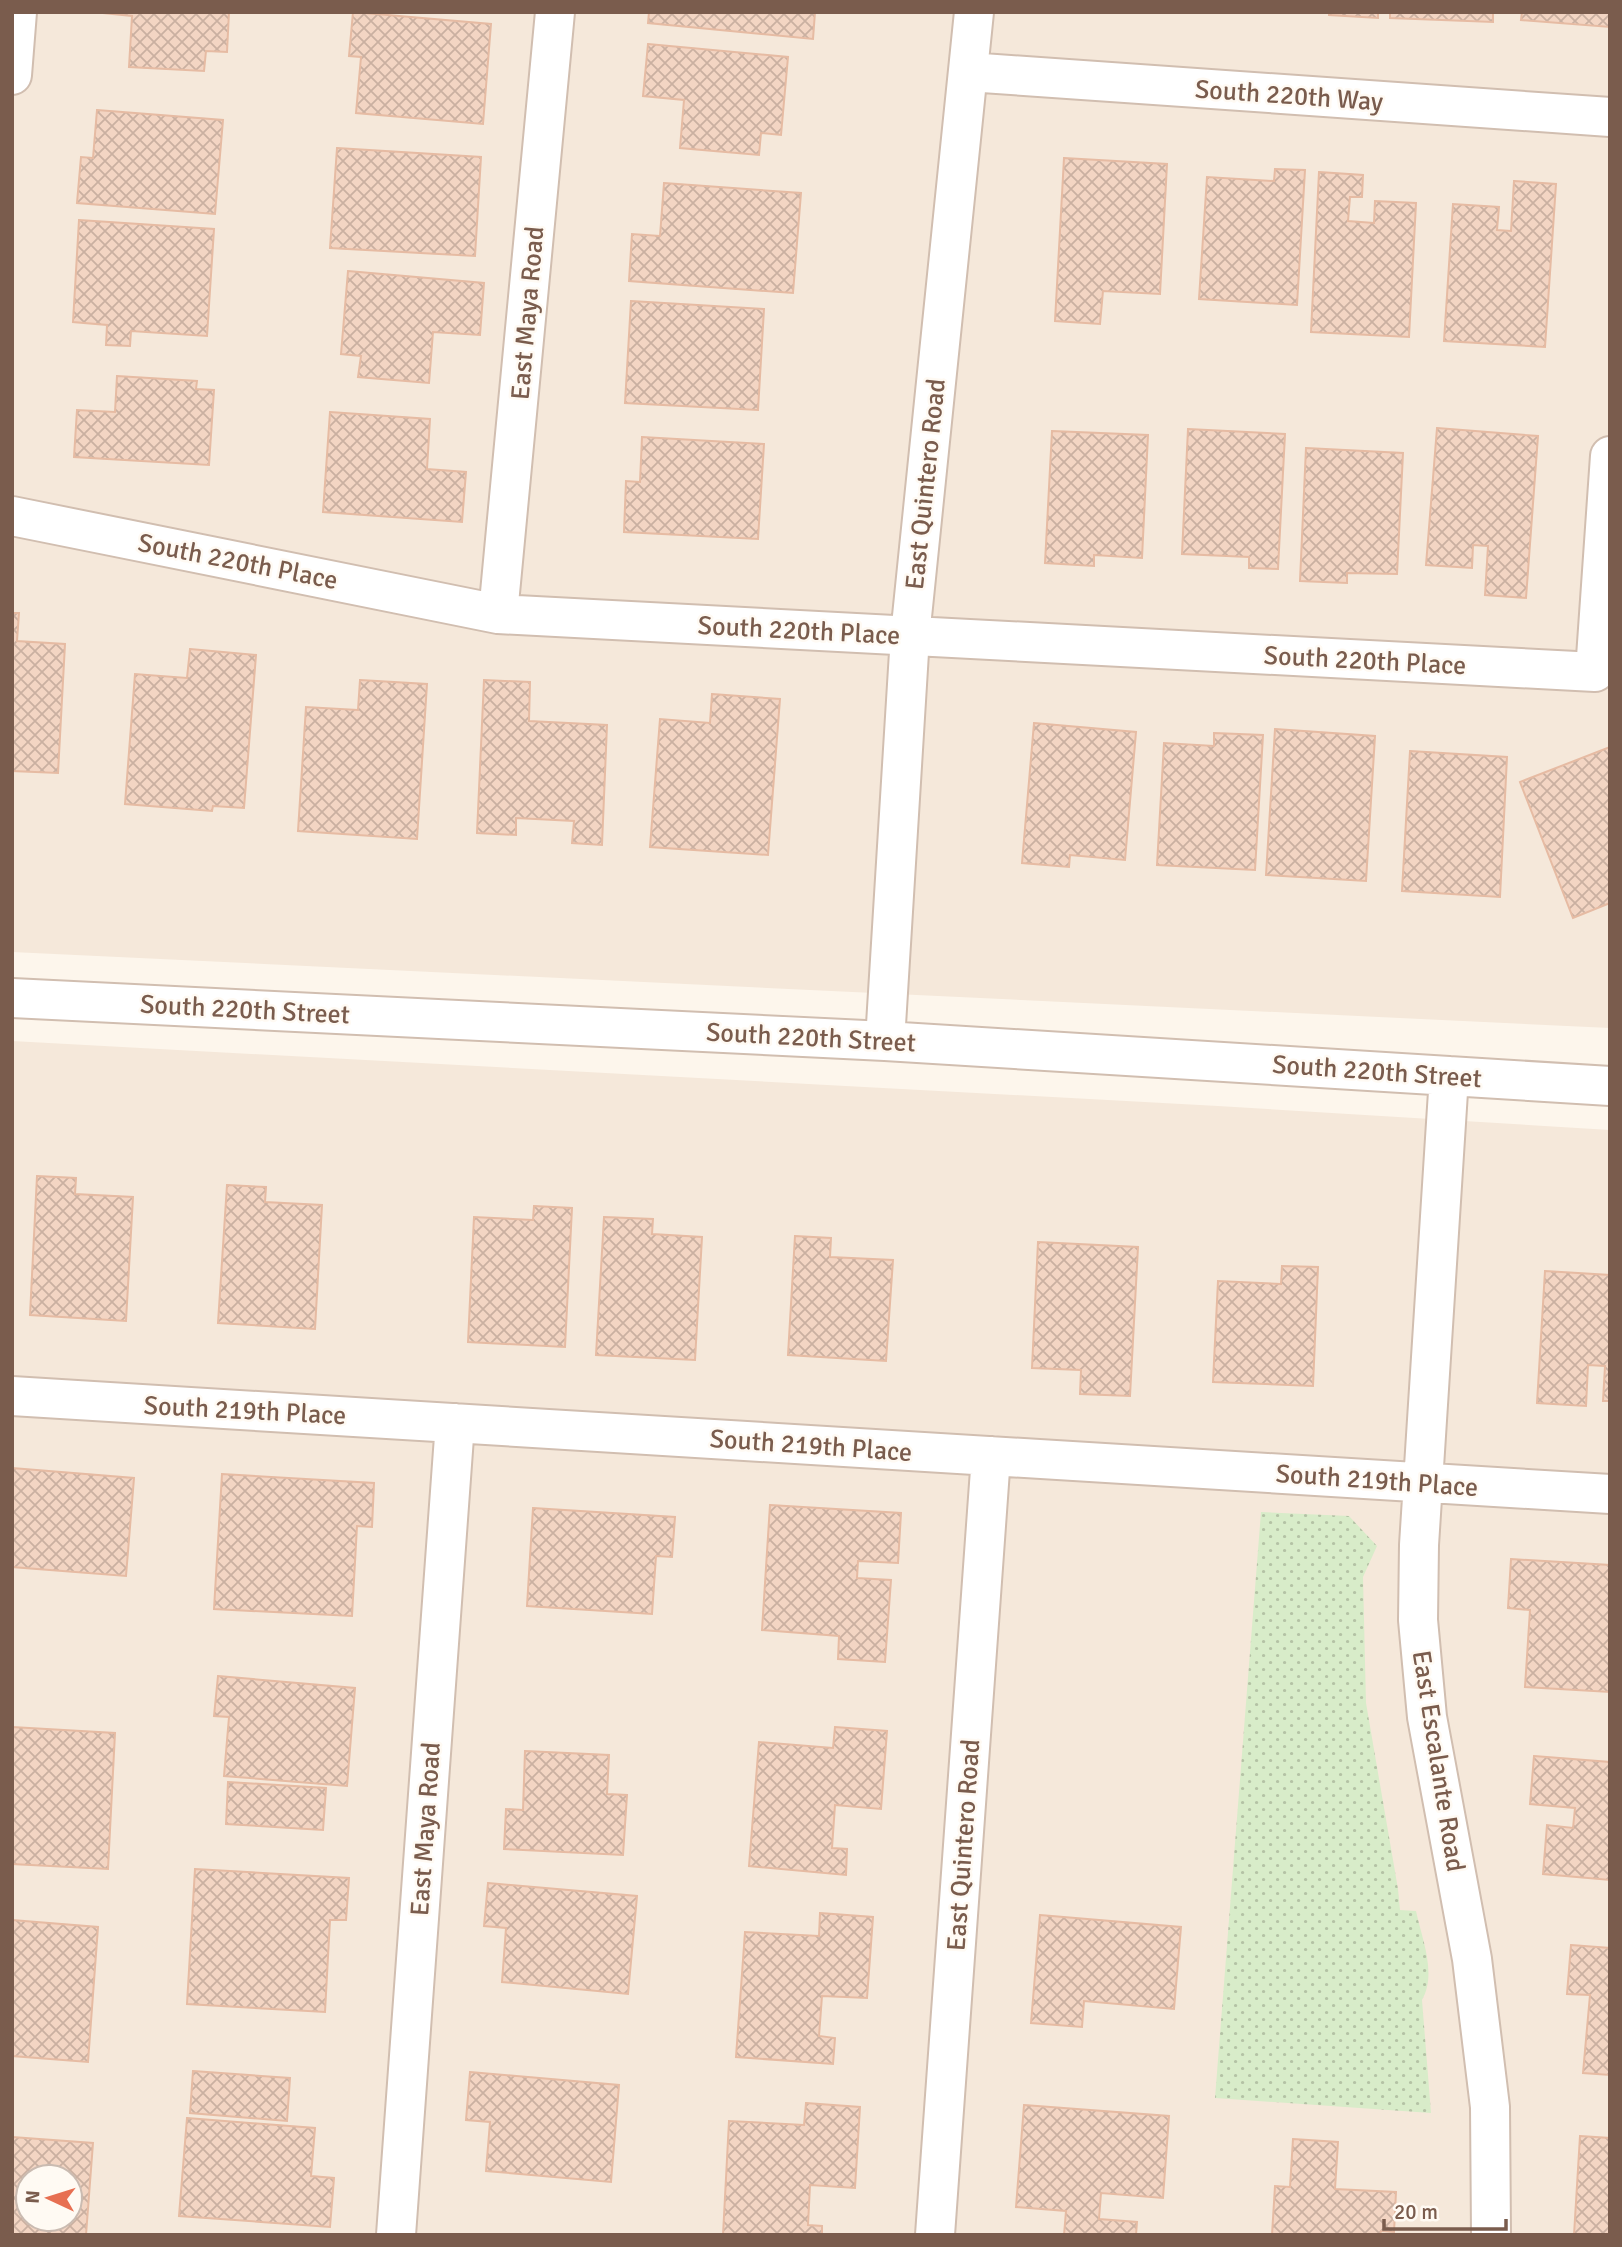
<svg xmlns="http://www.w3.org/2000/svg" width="1622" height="2247" font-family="Signika,sans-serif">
  <defs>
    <pattern id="park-dots" width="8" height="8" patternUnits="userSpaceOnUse" patternTransform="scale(1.75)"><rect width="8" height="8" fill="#d8ecc9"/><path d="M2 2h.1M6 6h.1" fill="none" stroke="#b4c2a5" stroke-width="1.8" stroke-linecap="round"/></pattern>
    <pattern id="building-cross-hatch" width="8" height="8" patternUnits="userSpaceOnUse" patternTransform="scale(1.75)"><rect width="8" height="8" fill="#f3d5c3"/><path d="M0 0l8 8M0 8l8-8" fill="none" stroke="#cab0a1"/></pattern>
  </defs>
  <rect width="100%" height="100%" fill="#fdf6ec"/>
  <!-- residential -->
  <path fill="#f5e8da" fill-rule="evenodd" d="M12,12H1610V1028L12,952Z
    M12,1041L1218,1106L1610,1130V2235H12ZM28,2177H70V2219H28Z"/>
  <!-- park -->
  <path fill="url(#park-dots)" d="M1261,1512L1349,1516L1377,1546L1363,1577L1366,1703L1398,1889L1400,1910L1416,1911C1422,1939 1437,1974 1422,2000L1431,2113L1215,2098Z"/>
  <!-- building -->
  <path fill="url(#building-cross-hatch)" stroke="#e6bba3" stroke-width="2" fill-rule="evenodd" d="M93,12H229L227,52L206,51L204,71L129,67L132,16Z
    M353,12L491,24L483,124L356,113L361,57L349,56Z
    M649,12H815L813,39L648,23Z
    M1329,12H1378V18L1329,15Z
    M1390,12H1493V22L1390,18Z
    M1522,12H1610V27L1521,20Z
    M648,44L788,57L781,135L761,133L759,155L680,148L684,100L643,96Z
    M97,110L223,120L215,214L77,203L81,157L93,158Z
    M337,148L481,157L475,256L330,248Z
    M1064,158L1167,164L1160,294L1103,291L1100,324L1055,321Z
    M1275,169L1305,170L1297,305L1199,299L1207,177L1274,181Z
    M1319,172L1363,175L1362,197H1350L1348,221L1374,223L1375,201L1416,203L1409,337L1311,332Z
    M1514,181L1556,184L1545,347L1444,341L1453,204L1499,207L1497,230L1511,231Z
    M664,183L801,193L793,293L629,281L632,234L660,236Z
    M79,220L214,229L207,336L131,331L130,346L106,345L107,325L73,322Z
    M348,271L484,283L480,335L433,332L429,383L358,377L361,356L341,354Z
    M631,301L764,309L758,410L625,403Z
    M117,376L197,381L196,389L214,390L209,465L74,457L77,410L115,412Z
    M330,412L430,419L427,469L466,472L462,522L323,512Z
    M1437,428L1538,436L1526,598L1485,595L1488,546L1473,545L1472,568L1426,565Z
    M1188,429L1285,434L1278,569L1249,568V557L1182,554Z
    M1052,431L1148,435L1142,558L1094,555V566L1045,563Z
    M642,437L764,444L758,539L624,532L626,481L640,482Z
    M1306,448L1403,453L1397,574L1347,573V583L1300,581Z
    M12,613H19L17,641L65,644L58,773L12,771Z
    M190,649L256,655L244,808L213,806L212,811L125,804L135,674L187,678Z
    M360,680L427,684L417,839L298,831L306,707L358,710Z
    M484,680L530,682L529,721L607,725L602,845L572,843L574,821L516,818V835L477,833Z
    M712,694L780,699L768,855L650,847L660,719L710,723Z
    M1034,723L1136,732L1125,860L1070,855L1069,867L1022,863Z
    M1275,729L1375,736L1366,881L1266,875Z
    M1214,733L1263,735L1255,870L1157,865L1164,743L1214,746Z
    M1610,747V903L1573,918L1520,782Z
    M1410,751L1507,757L1500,897L1402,891Z
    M37,1176L76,1178L75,1194L133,1197L126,1321L30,1315Z
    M227,1185L266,1187L265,1202L322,1205L315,1329L218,1323Z
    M534,1206L572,1208L565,1347L468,1342L474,1217L533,1220Z
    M604,1217L653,1219L652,1234L702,1237L695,1360L596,1355Z
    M795,1236L831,1238L830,1257L893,1260L886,1361L788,1355Z
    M1038,1242L1138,1247L1130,1396L1080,1394L1081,1370L1032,1368Z
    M1282,1266L1318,1267L1313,1386L1213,1382L1218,1281L1281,1284Z
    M1545,1271L1610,1275V1401H1603L1605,1366L1588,1365L1586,1406L1537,1403Z
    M12,1468L134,1478L126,1576L12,1567Z
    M222,1474L374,1483L372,1527L357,1526L352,1616L214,1609Z
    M770,1505L901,1513L898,1563L858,1561L857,1578L891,1580L885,1662L838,1659L839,1636L762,1630Z
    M533,1508L675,1517L672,1557L656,1556L652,1614L527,1606Z
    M1511,1559L1610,1565V1692L1525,1687L1530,1610L1508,1608Z
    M218,1676L355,1688L347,1786L224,1776L229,1717L214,1716Z
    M12,1727L115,1733L108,1869L12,1864Z
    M835,1727L887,1731L881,1809L835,1805L832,1848L847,1849L846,1875L749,1866L759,1742L833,1748Z
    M525,1751L609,1755L607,1794L627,1795L623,1855L504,1849L506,1809L523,1810Z
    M1534,1756L1610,1762V1880L1543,1874L1547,1825L1573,1828L1575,1808L1530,1804Z
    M228,1782L326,1788L323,1830L226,1824Z
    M195,1869L349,1878L346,1920H330L325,2012L187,2004Z
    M488,1883L637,1896L628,1994L502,1982L506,1928L484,1926Z
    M820,1913L873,1917L867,1998L822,1996L819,2036L835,2038L833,2064L736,2057L745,1932L819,1936Z
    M1040,1915L1181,1927L1174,2009L1084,2001L1082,2027L1031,2023Z
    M12,1920L98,1927L88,2062L12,2056Z
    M1571,1945L1610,1948V2075L1583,2073L1590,1995L1567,1994Z
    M193,2071L290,2078L287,2121L190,2113Z
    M470,2072L619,2085L611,2182L486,2171L490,2122L466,2120Z
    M806,2103L860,2107L855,2188L810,2185L808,2225L822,2226V2235H723L729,2121L804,2125Z
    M1024,2105L1169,2116L1163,2198L1101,2193L1099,2219L1137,2222L1136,2235H1064L1066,2211L1016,2207Z
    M187,2118L315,2128L311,2176L334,2178L330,2227L179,2216Z
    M1580,2136L1610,2138V2235H1574Z
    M12,2137L93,2143L86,2235H12ZM28,2177H70V2219H28Z
    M1293,2139L1338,2142L1335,2189L1396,2192L1394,2232L1381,2231L1380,2235H1272L1275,2186L1290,2187Z"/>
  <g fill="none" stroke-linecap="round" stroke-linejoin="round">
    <defs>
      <path id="minor" d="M968,72L1610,117
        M12,75L17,12
        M12,516L498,614L1595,672L1610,456
        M498,614L555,12
        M12,998L885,1041L1610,1086
        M885,1041L910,636L974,12
        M1449,1076L1419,1545L1418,1620L1427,1717L1472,1959L1490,2107L1491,2235
        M12,1396L1610,1494
        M396,2235L455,1423
        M935,2235L991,1456"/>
    </defs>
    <!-- minor casing -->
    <use href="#minor" stroke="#d1beb0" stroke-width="42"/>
    <!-- minor -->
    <use href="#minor" stroke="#fff" stroke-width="38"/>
  </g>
  <g text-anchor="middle" stroke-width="5" stroke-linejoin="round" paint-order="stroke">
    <!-- street labels -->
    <g font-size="26" fill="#7a5c4d" stroke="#fffaf3">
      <text transform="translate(1289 95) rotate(4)" y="9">South 220th Way</text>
      <text transform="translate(527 313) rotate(-85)" y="9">East Maya Road</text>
      <text transform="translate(925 484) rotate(-84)" y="9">East Quintero Road</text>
      <text transform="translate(238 561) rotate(11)" y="9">South 220th Place</text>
      <text transform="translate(799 630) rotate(3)" y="9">South 220th Place</text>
      <text transform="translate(1365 660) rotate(3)" y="9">South 220th Place</text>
      <text transform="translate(245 1009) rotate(3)" y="9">South 220th Street</text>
      <text transform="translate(811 1037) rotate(3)" y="9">South 220th Street</text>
      <text transform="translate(1377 1071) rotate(4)" y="9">South 220th Street</text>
      <text transform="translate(245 1410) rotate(3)" y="9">South 219th Place</text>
      <text transform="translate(811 1445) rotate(4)" y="9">South 219th Place</text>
      <text transform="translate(1377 1480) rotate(4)" y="9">South 219th Place</text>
      <text transform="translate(1439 1761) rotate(81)" y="9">East Escalante Road</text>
      <text transform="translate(425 1829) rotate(-86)" y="9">East Maya Road</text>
      <text transform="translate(963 1845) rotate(-86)" y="9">East Quintero Road</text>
    </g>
  </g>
  <!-- border -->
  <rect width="1622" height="2247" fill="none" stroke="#7a5c4d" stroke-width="28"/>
  <!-- north arrow -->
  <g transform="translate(49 2198) rotate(274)"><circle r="33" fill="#fffaf3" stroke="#cabbb1" stroke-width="2"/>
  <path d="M0-5L12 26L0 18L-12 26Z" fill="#e76f51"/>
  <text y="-10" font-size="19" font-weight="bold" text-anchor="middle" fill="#7a5c4d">N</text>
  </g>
  <!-- scale -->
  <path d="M1384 2219v10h122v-10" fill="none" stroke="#7a5c4d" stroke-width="3.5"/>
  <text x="1394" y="2219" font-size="21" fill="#7a5c4d" stroke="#fffaf3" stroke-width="5" paint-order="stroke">20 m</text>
</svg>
